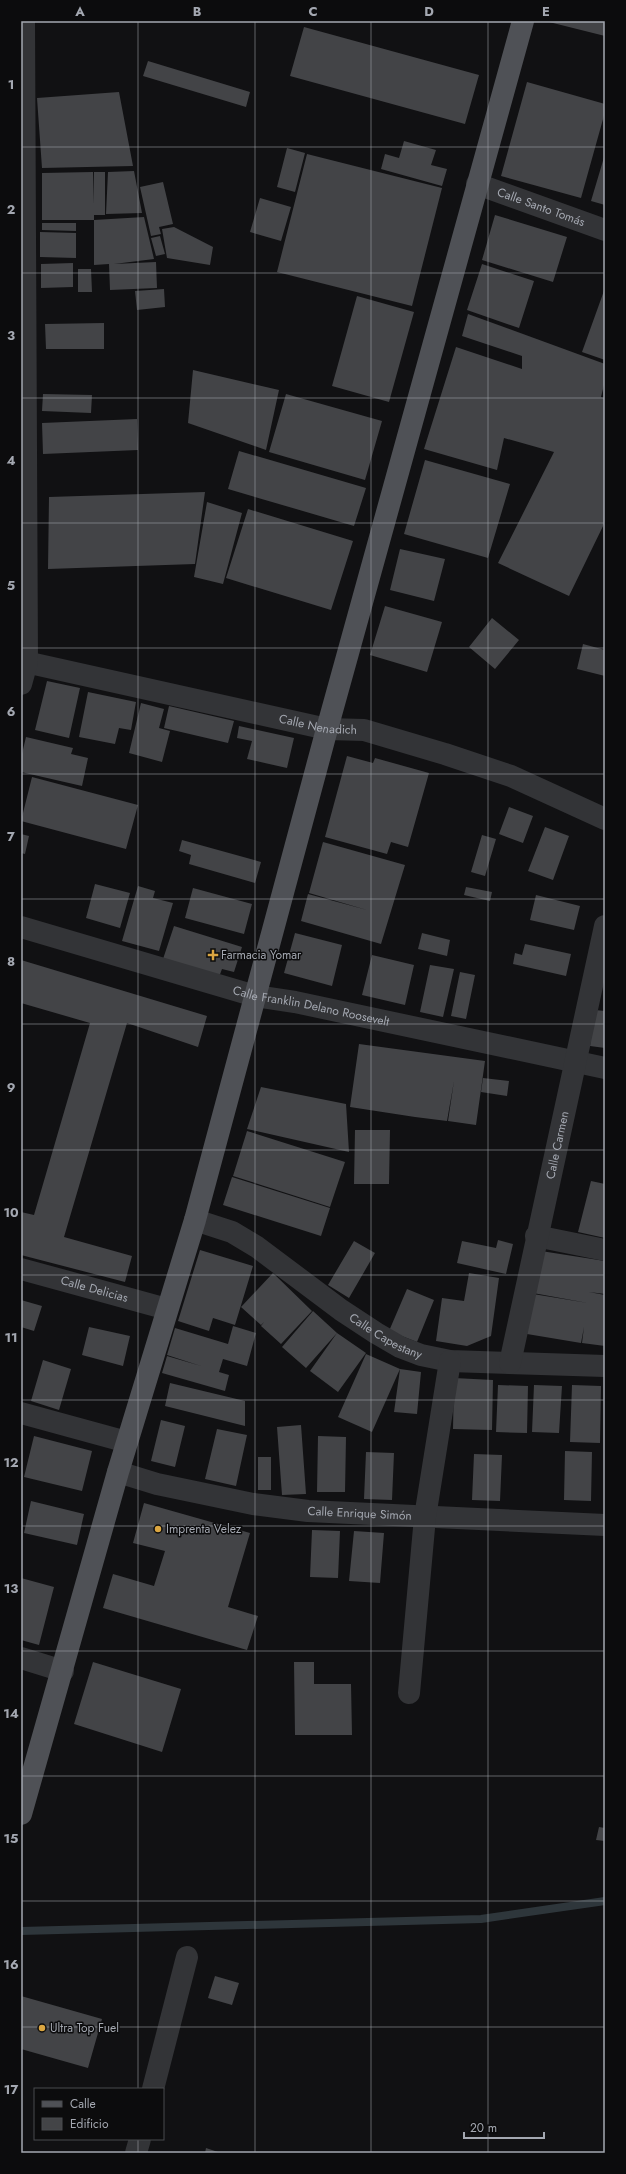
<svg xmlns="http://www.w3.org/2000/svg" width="626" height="2174" font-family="Jost,sans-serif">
  <rect width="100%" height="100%" fill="#111113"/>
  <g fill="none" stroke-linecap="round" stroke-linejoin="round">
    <!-- stream -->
    <path stroke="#2e363b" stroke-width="8" d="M21,1931L481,1919L605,1901"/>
  </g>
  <!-- building -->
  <path fill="#434447" d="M549,21H605V36L549,22Z
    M304,27L479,75L465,124L290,76Z
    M148,61L250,92L246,107L143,76Z
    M527,82L605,104V112L581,198L501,176Z
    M119,92L133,166L42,168L37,98Z
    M404,141L436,150L431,165L447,169L442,186L381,169L385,154L399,158Z
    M287,148L305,153L295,192L277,187Z
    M307,154L442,188L412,306L277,272Z
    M605,154V205L591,201Z
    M134,171L142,213L106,214L108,172Z
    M93,172L94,204V172H105V215H94V220H42V173Z
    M163,182L173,224L159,227L161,234L151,236L140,187Z
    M260,198L291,207L281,241L250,232Z
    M495,215L567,237L553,282L482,260Z
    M144,217L154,259L114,264L156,262L157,288L110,290L109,264L94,265V220Z
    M42,223H76V231L42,230Z
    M174,227L213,247L210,265L167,258L162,229Z
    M40,232L76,233V258L40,257Z
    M160,236L165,254L156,256L151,238Z
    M73,263V287L41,288V264Z
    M482,264L534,281L519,328L467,310Z
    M78,269H91L92,292H78Z
    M605,288V360L582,352Z
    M164,289L165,307L137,310L135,291Z
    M357,296L414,312L389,402L332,386Z
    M468,314L605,364V381L601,397L605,398V522L569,596L498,563L554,452L504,438L497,470L424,449L456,347L522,369V356L462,336Z
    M104,323V349H46L45,324Z
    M193,370L279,390L266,450L188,423Z
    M43,394L92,395L91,413L42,411Z
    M286,394L382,421L365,480L269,452Z
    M137,419L138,450L43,454L42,423Z
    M239,451L366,488L354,526L228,489Z
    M425,460L510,484L488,558L404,534Z
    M205,492L195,564L48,569L49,497Z
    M207,502L242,513L223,584L194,577Z
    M248,509L353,541L331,610L226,578Z
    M400,549L445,559L434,601L390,590Z
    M385,606L442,622L427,672L370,655Z
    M492,618L519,640L495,669L469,647Z
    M583,644L605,650V676L577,669Z
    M47,681L80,688L69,738L35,730Z
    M88,692L136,702L131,730L119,728L115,744L79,737Z
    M141,703L164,709L159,728L170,731L162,762L129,753Z
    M169,706L234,721L228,743L164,728Z
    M239,726L294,738L287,768L247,759L252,741L237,738Z
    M26,737L73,748L71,754L88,758L82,786L21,772V758Z
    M347,756L373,763L375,758L429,773L408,847L391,842L387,854L325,837Z
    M32,777L138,805L126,849L21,821Z
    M509,807L533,816L523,843L499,834Z
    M545,827L569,836L553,880L528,871Z
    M21,834L29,836L25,854L21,853Z
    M482,835L496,839L485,876L471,872Z
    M182,840L261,862L255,883L189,864L191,855L179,851Z
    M323,842L405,865L381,944L301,921L308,894L367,910L309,893Z
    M95,884L130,893L120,928L86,918Z
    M138,886L155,891L153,898L173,903L159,951L122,941Z
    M466,887L492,892L490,901L464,895Z
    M193,888L252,904L244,934L185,918Z
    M536,895L580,906L574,930L530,920Z
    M174,926L242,947L234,972L222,969L219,977L163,959Z
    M295,933L342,945L332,986L284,973Z
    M422,933L450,940L447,956L418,949Z
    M525,944L571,954L566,976L513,964L515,953L522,955Z
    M372,955L414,965L405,1005L362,995Z
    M21,960L207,1016L198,1047L127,1023L64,1237L132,1256L125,1282L21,1255V1212L34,1215L90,1023L21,1003Z
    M430,965L454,969L443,1017L420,1012Z
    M460,972L475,975L466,1019L451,1016Z
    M595,1010L605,1011V1048L590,1046Z
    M359,1044L485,1061L476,1125L448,1121L454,1081L447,1121L415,1117L421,1077L415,1117L350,1107Z
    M483,1078L509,1081L507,1096L481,1092Z
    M261,1087L346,1104L349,1152L247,1129Z
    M355,1130H390L389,1184H354Z
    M247,1131L345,1162L330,1207L233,1176Z
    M232,1177L330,1208L321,1236L223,1205Z
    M591,1181L605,1184V1238L578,1232Z
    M498,1240L513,1244L506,1274L457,1263L462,1241L496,1248Z
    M354,1241L375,1253L349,1298L328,1285Z
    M200,1250L253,1266L235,1325L213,1318L209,1331L178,1321Z
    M541,1251L605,1261V1294L589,1292L605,1295V1346L582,1343L584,1327L581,1343L527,1334L533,1294L588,1303L533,1293Z
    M273,1273L312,1311L281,1344L261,1326L264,1322L261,1325L241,1307Z
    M469,1273L499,1278L491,1336L467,1346L436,1341L442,1298L464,1301Z
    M407,1289L434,1300L417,1342L389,1331Z
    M21,1300L42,1306L34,1331L21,1327Z
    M313,1311L337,1333L306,1368L282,1347Z
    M233,1326L256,1333L247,1366L223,1359L219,1372L229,1375L225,1391L162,1373L167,1356L201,1366L167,1355L175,1328L228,1344Z
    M89,1327L130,1336L123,1366L82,1355Z
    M337,1333L366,1353L338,1392L310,1371Z
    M366,1354L400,1369L372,1432L338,1417Z
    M43,1360L71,1369L59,1410L31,1401Z
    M400,1369L421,1372L417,1414L394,1412Z
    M454,1378L493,1380L492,1430L453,1429Z
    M170,1383L245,1401V1426L165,1406Z
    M498,1385L528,1386L527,1433L496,1432Z
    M534,1385L562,1386L559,1433L532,1432Z
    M572,1385L601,1386L600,1443L570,1442Z
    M161,1420L185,1426L175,1467L151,1461Z
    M301,1425L306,1494L282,1495L277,1427Z
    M217,1429L247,1435L236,1486L205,1479Z
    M34,1436L92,1451L82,1491L24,1477Z
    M318,1436L346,1437L345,1492H317Z
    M565,1451L592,1452L591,1501L564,1500Z
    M366,1452L394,1453L392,1500L364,1499Z
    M474,1454L502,1455L500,1501L472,1500Z
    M258,1457H271V1490H258Z
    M31,1501L84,1514L77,1545L24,1533Z
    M144,1503L250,1533L228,1607L258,1616L247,1650L103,1608L113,1574L154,1586L165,1551L133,1543Z
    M312,1530L340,1531L338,1578L310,1577Z
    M354,1531L384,1533L380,1583L349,1581Z
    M21,1578L54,1587L39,1645L21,1640Z
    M93,1662L181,1689L162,1752L74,1724Z
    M294,1662H314V1684H351L352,1735H295Z
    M599,1827L605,1828V1841L596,1840Z
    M215,1976L239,1983L232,2005L208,1998Z
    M21,1996L102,2019L88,2068L21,2049Z
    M206,2148L221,2153H205Z"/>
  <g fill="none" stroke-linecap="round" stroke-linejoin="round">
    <!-- minor -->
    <g stroke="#333437" stroke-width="22">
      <path id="s1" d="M477,184L605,230"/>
      <path id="s2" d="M21,661L327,729L364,730L445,754L511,776L605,819"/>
      <path d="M21,684L27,662L24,21"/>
      <path id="s3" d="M21,927L255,996L295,1002L605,1068"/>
      <path id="s4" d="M195,1220L232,1232L257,1247L341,1310L376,1333L400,1347L421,1355L450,1361L605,1366"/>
      <path d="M536,1236L605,1250"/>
      <path id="s5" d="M21,1269L167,1309"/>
      <path id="s6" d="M510,1363L605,926"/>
      <path d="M21,1413L127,1442"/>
      <path id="s7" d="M118,1472L157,1484L253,1504L308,1511L605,1525"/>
      <path d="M21,1658L63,1671"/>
      <path d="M409,1693L425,1517L450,1361"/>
      <path d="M153,2089L187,1957"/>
      <path d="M136,2153L140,2139"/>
    </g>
    <!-- major -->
    <path stroke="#4f5156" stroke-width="22" d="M21,1814L118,1472L195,1220L327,729L523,21"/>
  </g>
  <!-- grid -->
  <path fill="none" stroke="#a4a8b1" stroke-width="1" stroke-opacity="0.55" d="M138,21V2089M255,21V2153M371,21V2153M488,21V2153M21,147H605M21,273H605M21,398H605M21,523H605M21,648H605M21,774H605M21,899H605M21,1024H605M21,1150H605M21,1275H605M21,1400H605M21,1526H605M21,1651H605M21,1776H605M21,1901H605M21,2027H605M138,2139V2153"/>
  <!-- markers -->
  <g fill="#dba641" stroke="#0c0c0d" stroke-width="1.5">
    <path d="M211 949h4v4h4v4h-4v4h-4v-4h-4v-4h4z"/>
    <circle cx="158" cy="1529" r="4"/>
    <circle cx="42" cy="2028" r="4"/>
  </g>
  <g text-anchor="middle" stroke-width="3" stroke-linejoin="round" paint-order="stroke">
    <!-- street labels -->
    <g font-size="12" fill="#a4a8b1" stroke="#0c0c0d">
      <text dy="4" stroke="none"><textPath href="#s1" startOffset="68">Calle Santo Tomás</textPath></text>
      <text dy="4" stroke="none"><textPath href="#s2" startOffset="304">Calle Nenadich</textPath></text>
      <text dy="4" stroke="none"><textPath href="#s3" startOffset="301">Calle Franklin Delano Roosevelt</textPath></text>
      <text dy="4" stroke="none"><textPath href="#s6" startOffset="223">Calle Carmen</textPath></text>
      <text dy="4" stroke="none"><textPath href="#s5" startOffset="76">Calle Delicias</textPath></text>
      <text dy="4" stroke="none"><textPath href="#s4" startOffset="225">Calle Capestany</textPath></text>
      <text dy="4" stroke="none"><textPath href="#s7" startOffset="246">Calle Enrique Simón</textPath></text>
    </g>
    <!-- poi labels -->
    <g font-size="12" fill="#a4a8b1" stroke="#0c0c0d" text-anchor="start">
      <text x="221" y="959">Farmacia Yomar</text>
      <text x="166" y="1533">Imprenta Velez</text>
      <text x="50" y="2032">Ultra Top Fuel</text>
    </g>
  </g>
  <!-- border -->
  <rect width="626" height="2174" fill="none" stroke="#0c0c0d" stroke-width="44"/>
  <!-- legend -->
  <rect x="34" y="2088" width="130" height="52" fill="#0c0c0d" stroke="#494a4f"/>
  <rect x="42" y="2101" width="20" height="6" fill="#4f5156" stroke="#494a4f"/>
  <text x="70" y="2108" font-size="12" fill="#a4a8b1">Calle</text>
  <rect x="42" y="2118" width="20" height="12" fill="#434447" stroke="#494a4f"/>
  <text x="70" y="2128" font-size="12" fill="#a4a8b1">Edificio</text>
  <!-- scale -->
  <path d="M464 2132v6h80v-6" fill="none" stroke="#a4a8b1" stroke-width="2"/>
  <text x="470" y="2132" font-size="12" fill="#a4a8b1" stroke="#0c0c0d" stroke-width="3" paint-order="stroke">20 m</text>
  <rect x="22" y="22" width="582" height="2130" fill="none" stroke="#a4a8b1" stroke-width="1.5"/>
  <g font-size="13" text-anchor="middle" font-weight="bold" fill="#a4a8b1">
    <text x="80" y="16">A</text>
    <text x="197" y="16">B</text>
    <text x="313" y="16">C</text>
    <text x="429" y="16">D</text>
    <text x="546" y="16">E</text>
    <text x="11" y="89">1</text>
    <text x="11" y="214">2</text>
    <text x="11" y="340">3</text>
    <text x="11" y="465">4</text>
    <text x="11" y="590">5</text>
    <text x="11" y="716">6</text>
    <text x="11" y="841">7</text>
    <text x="11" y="966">8</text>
    <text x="11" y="1092">9</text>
    <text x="11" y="1217">10</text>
    <text x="11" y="1342">11</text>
    <text x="11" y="1467">12</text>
    <text x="11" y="1593">13</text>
    <text x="11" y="1718">14</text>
    <text x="11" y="1843">15</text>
    <text x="11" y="1969">16</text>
    <text x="11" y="2094">17</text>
  </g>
</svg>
